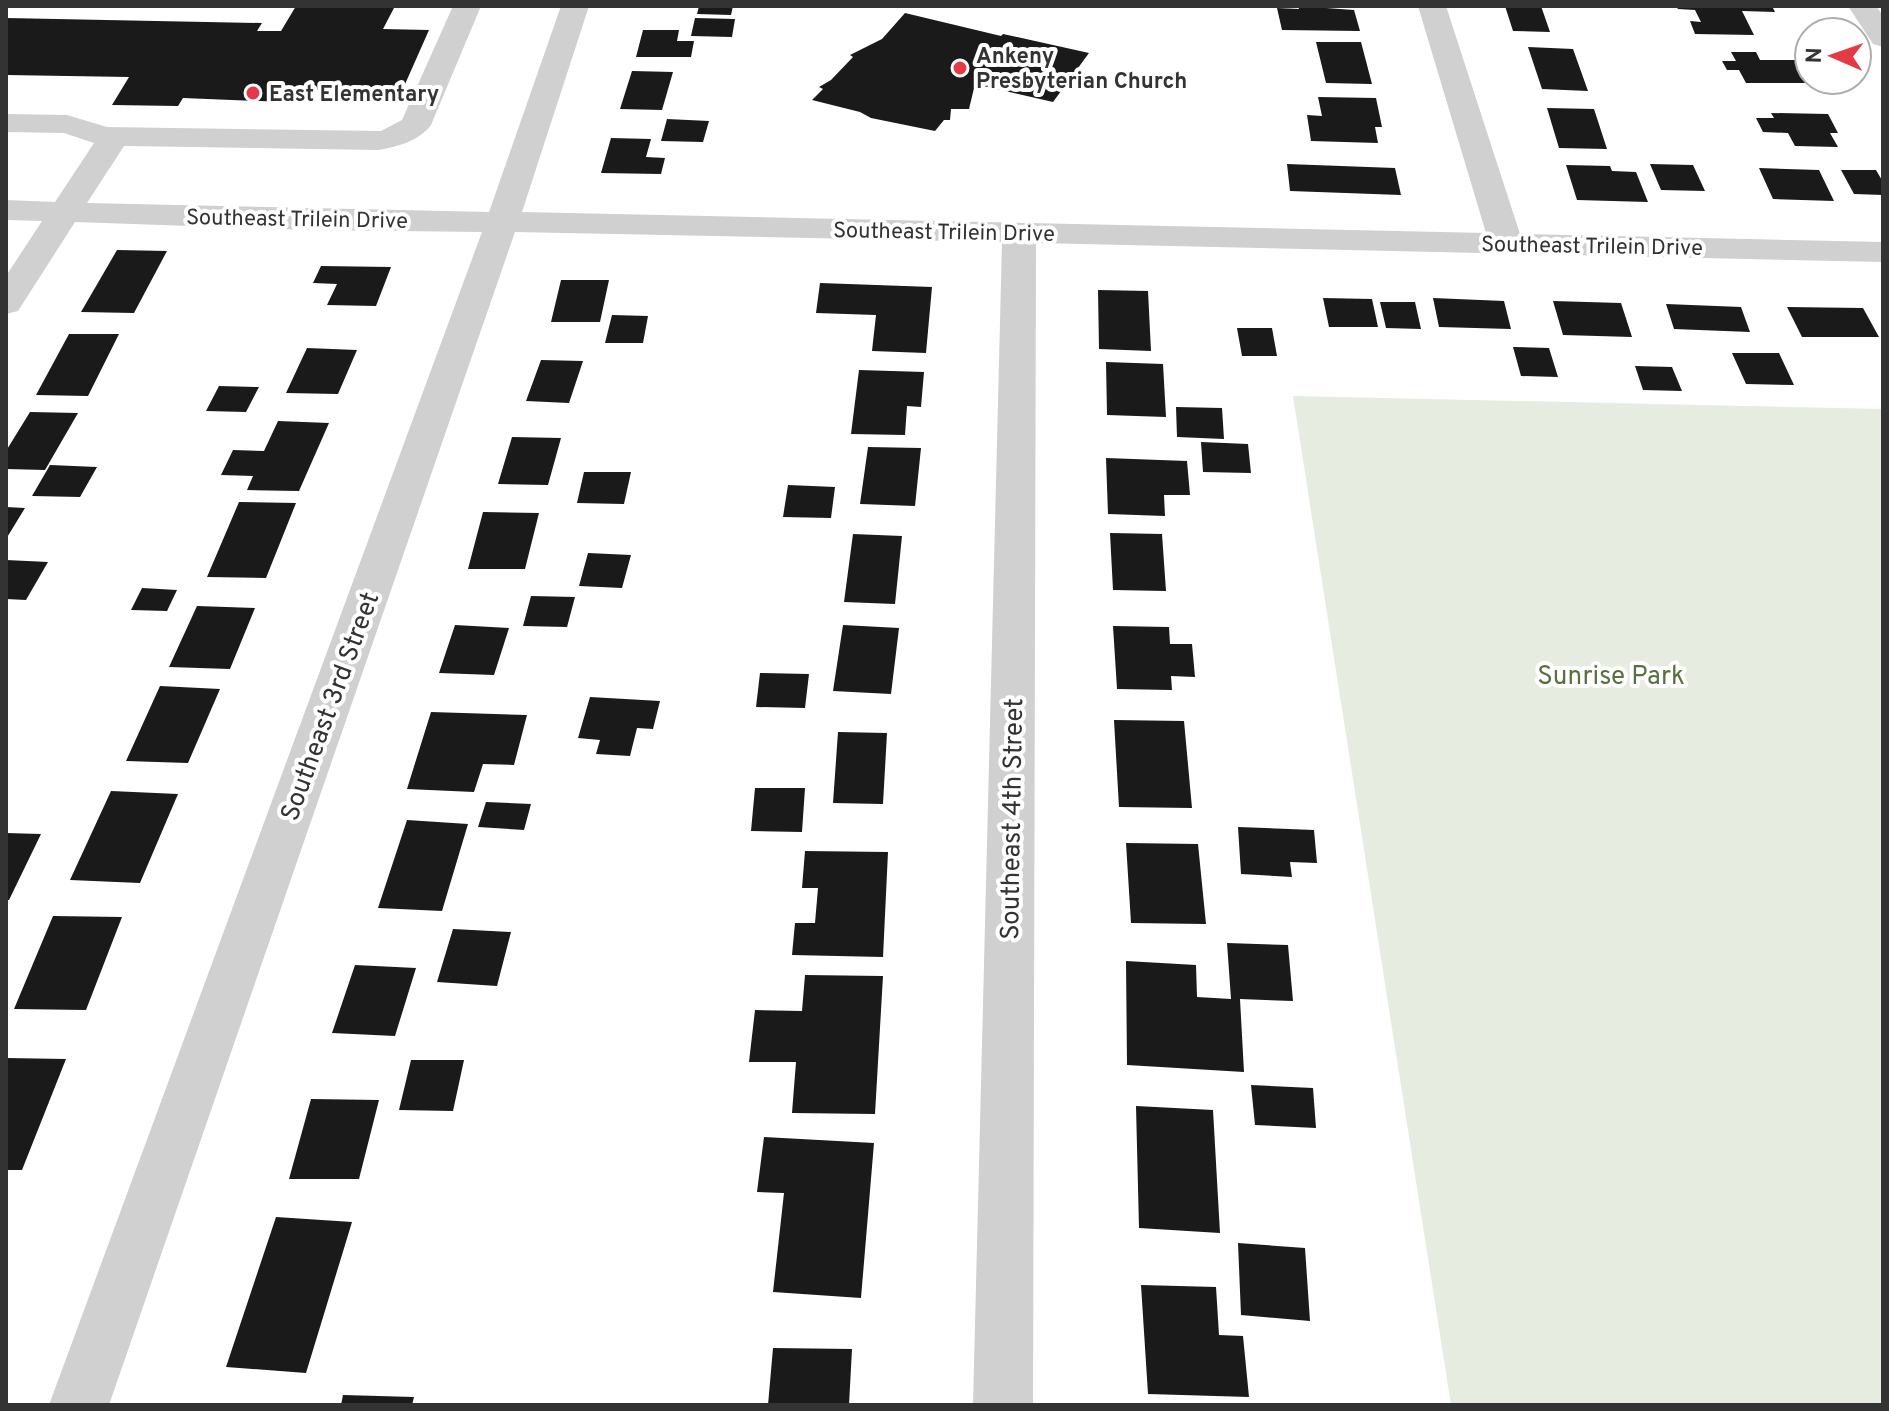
<svg xmlns="http://www.w3.org/2000/svg" width="1889" height="1411" font-family="Overpass,sans-serif">
  <rect width="100%" height="100%" fill="#fff"/>
  <!-- green -->
  <path fill="#e6ecdf" d="M1293,396L1883,409V1405H1451Z"/>
  <!-- building -->
  <path fill="#1a1a1a" d="M296,6H395L383,29L429,30L402,91L315,90L309,103L183,98L178,106L112,105L129,77L6,75V18L262,23L257,31H281Z
    M699,6H733L731,15L697,14Z
    M1298,6L1354,10L1360,31L1282,30L1277,8L1299,9Z
    M1505,6H1541L1550,32L1513,31Z
    M1676,6H1772L1775,12L1742,11L1754,35L1695,34L1690,21L1701,22L1695,10L1678,9Z
    M905,13L1001,36L1003,34L1089,53L1053,102L975,84L969,109H951L950,120H944L935,131L871,118L860,112L812,100L823,89L819,87L831,80L853,57L850,55L882,39Z
    M695,18L735,19L732,37L691,36Z
    M643,30H679L677,41H694L691,57H636Z
    M1316,42H1361L1372,84L1326,83Z
    M1528,47L1573,49L1588,91L1542,89Z
    M1731,52H1756L1760,60H1806L1809,78H1805L1808,83H1746L1739,70H1727L1722,61H1736Z
    M632,71L673,72L662,110L620,109Z
    M1318,97L1376,98L1382,127H1375L1378,143L1311,141L1307,115L1322,116Z
    M1547,108L1594,109L1607,149L1559,148Z
    M1771,113L1828,114L1838,133H1830L1838,147L1795,146L1788,133L1763,132L1756,118H1774Z
    M667,119L709,121L703,142L661,141Z
    M611,138L651,139L646,157L665,158L661,174L601,173Z
    M1287,164L1395,168L1401,195L1290,191Z
    M1650,164L1693,165L1705,191L1661,190Z
    M1566,165L1610,166L1612,171L1636,172L1648,202L1577,200Z
    M1759,168L1819,170L1834,201L1773,199Z
    M1841,170H1876L1883,182V195L1854,194Z
    M117,250L167,251L134,313L81,312Z
    M321,266L391,267L376,306L327,305L337,284L313,283Z
    M561,280H609L600,322H551Z
    M820,283L932,287L926,353L872,351L876,315L816,313Z
    M1098,290L1148,291L1151,351L1099,349Z
    M1323,298L1372,299L1378,327H1329Z
    M1433,298L1504,301L1511,329L1439,327Z
    M1553,301L1621,303L1632,337L1563,335Z
    M1380,302H1415L1421,329L1386,328Z
    M1666,304L1741,307L1750,332L1674,329Z
    M1787,307L1863,308L1879,337H1802Z
    M612,315L648,316L643,343H605Z
    M1237,328H1272L1277,356H1242Z
    M69,334H119L88,396L36,395Z
    M1513,347L1549,348L1558,377L1521,376Z
    M307,348L357,350L338,394L286,393Z
    M1732,353H1779L1794,385L1746,384Z
    M541,360L583,361L569,403L526,401Z
    M1106,362L1163,364L1166,417L1107,415Z
    M1635,366L1672,367L1682,391L1643,390Z
    M859,370L924,372L921,407L907,406L905,435L851,434Z
    M219,386L259,387L246,412L206,411Z
    M1176,407L1222,408L1224,439L1177,437Z
    M30,412L78,413L45,470L6,469V451Z
    M278,421L329,423L299,491L247,490L253,476L221,475L233,450L264,451Z
    M512,437L561,438L548,485L498,484Z
    M1201,442L1248,444L1251,473L1203,472Z
    M868,447L921,448L915,506L860,504Z
    M1106,458L1187,461L1190,495H1164L1165,516L1108,514Z
    M50,465L97,467L80,497L32,496Z
    M584,472H631L624,504L577,503Z
    M788,485L835,487L831,518L783,517Z
    M239,502L296,503L266,578L207,577Z
    M6,507L25,508L6,539Z
    M483,512L539,513L525,569H468Z
    M1110,533L1162,534L1166,591L1113,590Z
    M853,534L902,536L895,604L844,602Z
    M588,553L631,555L622,588L579,586Z
    M6,560L48,562L26,600L6,599Z
    M142,588L177,590L167,611L131,610Z
    M531,596L575,597L567,627L523,626Z
    M197,606L255,608L230,669L169,667Z
    M455,625L509,628L494,675L439,673Z
    M843,625L899,628L891,694L833,691Z
    M1113,626L1169,627L1170,644H1192L1195,677L1171,676L1172,690L1117,689Z
    M760,673L809,674L805,708L756,707Z
    M160,686L220,689L188,763L126,761Z
    M590,697L660,701L653,729L637,728L630,756L596,754L600,740L578,738Z
    M431,712L527,715L514,765L483,764L474,792L407,789Z
    M1114,720L1184,721L1192,808L1119,807Z
    M838,732L887,733L883,804L833,803Z
    M755,788H805L802,832L751,831Z
    M111,791L178,794L140,883L70,880Z
    M486,802L531,804L524,830L478,827Z
    M407,820L468,824L442,911L378,908Z
    M1238,827L1314,830L1317,863L1290,862L1292,877L1241,874Z
    M6,833L41,834L9,900H6Z
    M1126,843L1198,844L1206,924L1131,923Z
    M805,851L888,852L883,957L792,955L795,923H815L818,888H802Z
    M53,916L122,917L86,1010L14,1009Z
    M453,929L511,932L497,986L437,982Z
    M1227,943L1288,945L1293,1001L1240,999L1244,1072L1127,1065L1126,961L1196,965L1197,997L1231,999Z
    M355,965L416,968L395,1036L332,1033Z
    M805,975L883,976L875,1114L792,1113L796,1062H749L755,1010L802,1011Z
    M6,1058L66,1059L22,1170H6Z
    M411,1060H464L453,1111L399,1110Z
    M1251,1085L1313,1088L1316,1128L1255,1125Z
    M311,1099L379,1100L359,1179H289Z
    M1136,1106L1213,1110L1220,1233L1139,1228Z
    M764,1137L874,1143L861,1298L773,1292L784,1193L757,1192Z
    M276,1217L352,1222L306,1373L226,1367Z
    M1238,1243L1305,1248L1310,1321L1241,1315Z
    M1141,1285L1216,1287L1219,1335L1243,1336L1249,1397L1148,1394Z
    M773,1348L852,1349L849,1405H768Z
    M343,1395L414,1397L412,1405H341Z"/>
  <g fill="none" stroke-linecap="round" stroke-linejoin="round">
    <!-- minor -->
    <path fill="#d0d0d0" fill-rule="evenodd" d="M453,6H481L431,125C419,141 397,147 378,150L124,146L87,203L489,212L561,6H589L522,212L1486,233L1418,6H1446L1520,234L1883,242V262L1036,243L1033,1405H973L1002,242L515,232L109,1405H49L482,232L309,230L75,222L18,311L6,314V276L42,221L6,220V200L55,202L94,143L64,133L6,132V114L67,115L107,127L381,131L402,120Z
      M1848,6H1876L1883,16V47L1873,44Z"/>
  </g>
  <!-- markers -->
  <g fill="#e63946" stroke="#fff" stroke-width="3">
    <circle cx="960" cy="68" r="8"/>
    <circle cx="253" cy="93" r="8"/>
  </g>
  <g text-anchor="middle" stroke-width="8" stroke-linejoin="round" paint-order="stroke">
    <!-- far-poi labels -->
    <g font-size="22" font-weight="bold" fill="#333" stroke="#fff" text-anchor="start">
      <text x="976" y="63">Ankeny<tspan x="976" dy="25">Presbyterian Church</tspan></text>
      <text x="269" y="101">East Elementary</text>
    </g>
    <!-- far-street labels -->
    <g font-size="22" fill="#333" stroke="#fff">
      <text transform="translate(297 218) rotate(1)" y="8">Southeast Trilein Drive</text>
      <text transform="translate(944 231) rotate(1)" y="8">Southeast Trilein Drive</text>
      <text transform="translate(1592 245) rotate(1)" y="8">Southeast Trilein Drive</text>
    </g>
    <!-- park labels -->
    <g font-size="26" fill="#56703f" stroke="#fff">
      <text x="1611" y="684">Sunrise Park</text>
    </g>
    <!-- street labels -->
    <g font-size="26" fill="#333" stroke="#fff">
      <text transform="translate(329 706) rotate(-70)" y="9">Southeast 3rd Street</text>
      <text transform="translate(1011 819) rotate(-89)" y="9">Southeast 4th Street</text>
    </g>
  </g>
  <!-- border -->
  <rect width="1889" height="1411" fill="none" stroke="#333333" stroke-width="16"/>
  <!-- north arrow -->
  <g transform="translate(1833 56) rotate(272)"><circle r="38" fill="#ffffff" stroke="#adadad" stroke-width="2"/>
  <path d="M0-6L14 30L0 20L-14 30Z" fill="#e63946"/>
  <text y="-12" font-size="22" font-weight="bold" text-anchor="middle" fill="#333333">N</text>
  </g>
</svg>
